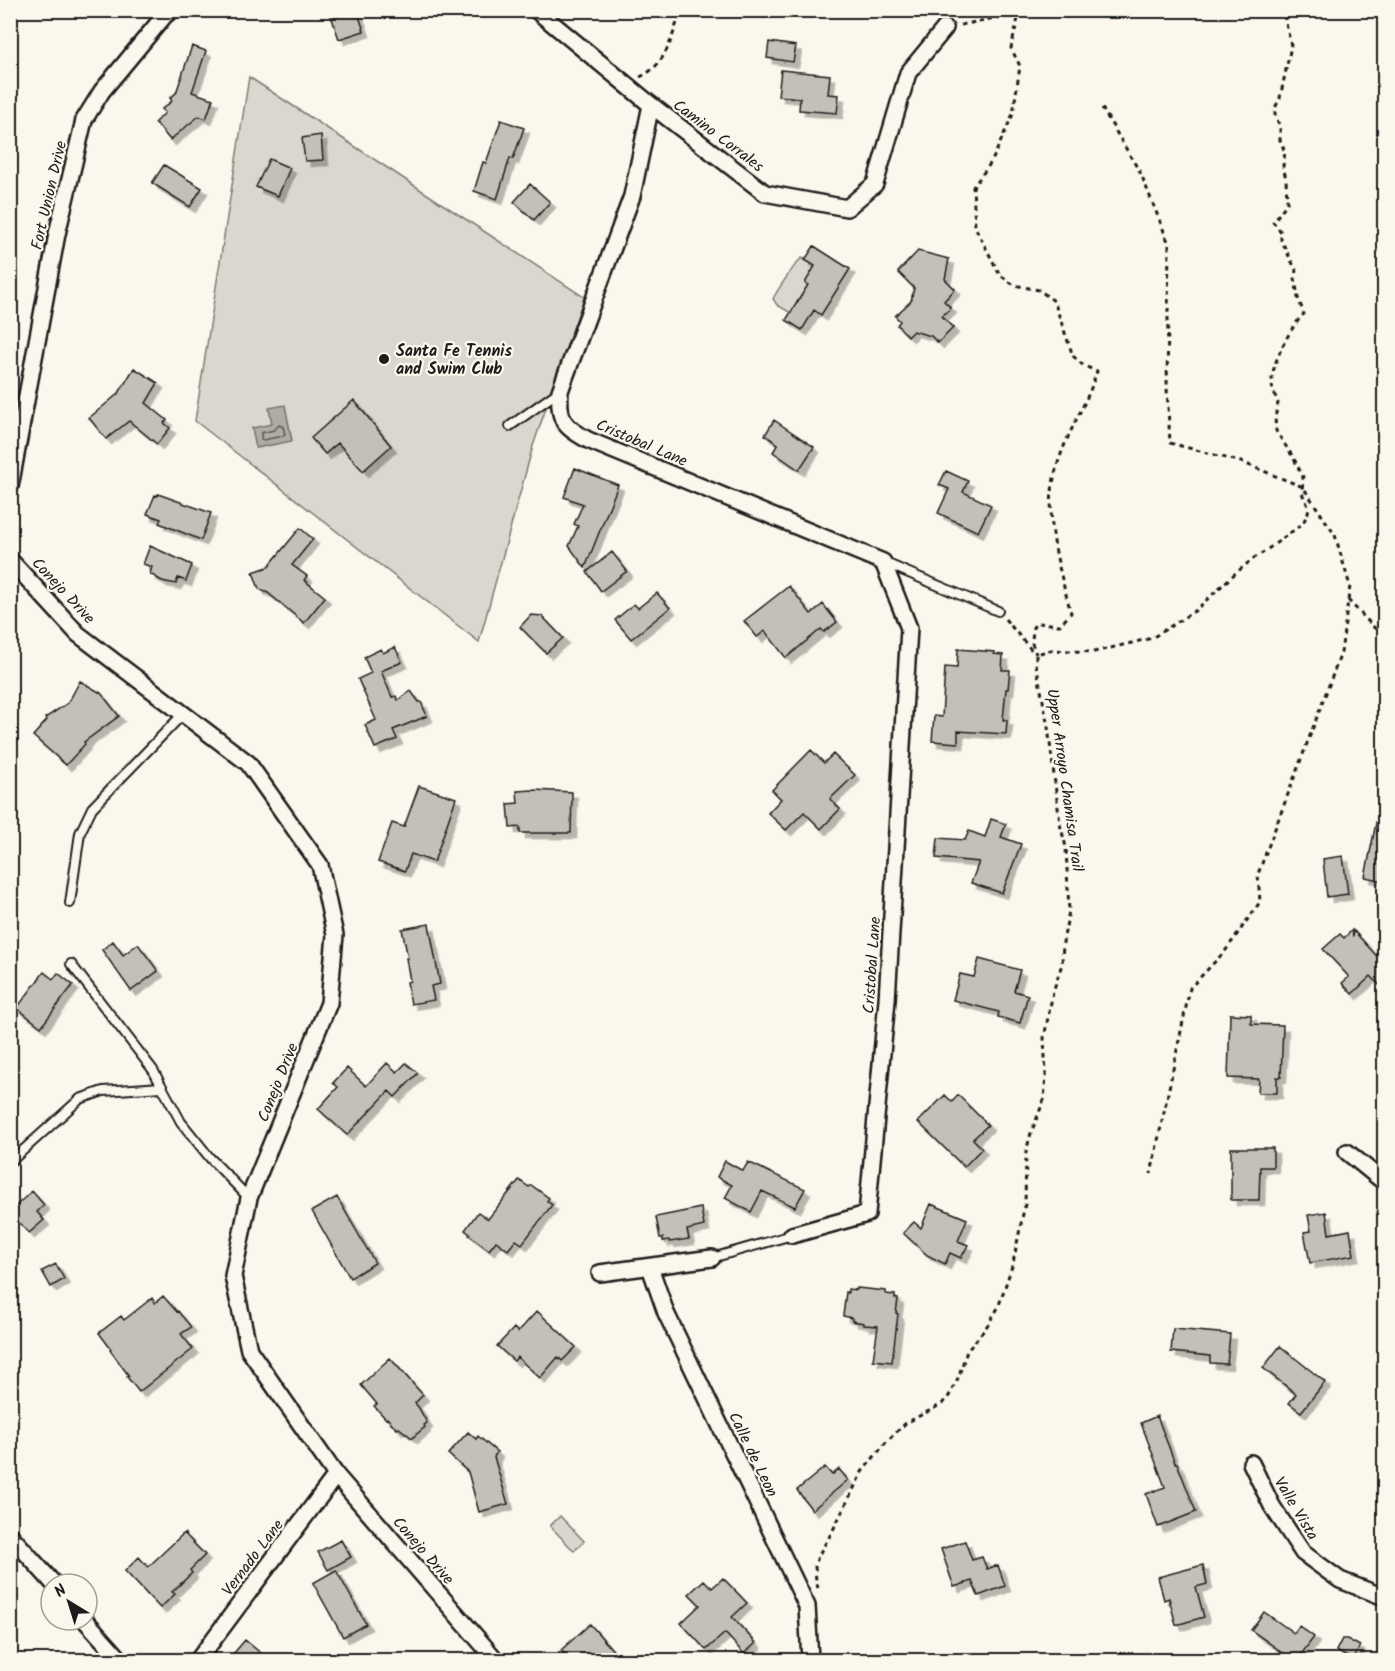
<svg xmlns="http://www.w3.org/2000/svg" width="1395" height="1671" font-family="Kalam,sans-serif">
  <defs>
    <filter id="shadow"><feDropShadow dx="5.5" dy="5.5" stdDeviation="0" flood-color="#0004"/></filter>
  </defs>
  <rect width="100%" height="100%" fill="#fbf7ec"/>
  <filter id="ink" filterUnits="userSpaceOnUse"><feTurbulence type="fractalNoise" baseFrequency=".0167" numOctaves="2"/><feDisplacementMap in="SourceGraphic" scale="12" xChannelSelector="R" yChannelSelector="G"/><feConvolveMatrix kernelMatrix="1 2 1 2 8 2 1 2 1" color-interpolation-filters="sRGB"/></filter>
  <g filter="url(#ink)">
    <!-- green -->
    <path fill="#dad7ce" stroke="#7b7a75" stroke-width="1.5" d="M249,77L584,297L533,446L479,642L195,421Z
      M802,258L819,268L805,283L808,285L791,313L777,305L773,299C776,292 796,262 802,258Z
      M560,1516L584,1541L574,1551L550,1526Z"/>
    <!-- water -->
    <path fill="#afaca5" stroke="#74726e" stroke-width="1.5" d="M285,405L292,441L256,448L252,428L272,424L269,408Z"/>
    <g fill="none" stroke-linecap="round" stroke-linejoin="round">
      <!-- shore -->
      <path stroke="#575653" stroke-width="1.5" d="M279,425L283,427L285,434L283,436L263,440L261,439V433L274,430Z"/>
    </g>
    <!-- building -->
    <path fill="#c3c0b8" stroke="#1c1c1c" stroke-width="1.5" filter="url(#shadow)" d="M329,10H357L364,31L339,39Z
      M769,42L796,46L793,62L767,58Z
      M192,46L206,51L192,92L213,99L206,119L199,116L170,140L155,122L165,113L162,109L172,101L170,98L176,93Z
      M781,70L830,75L828,94L839,95L837,113L799,110L800,98L778,96Z
      M501,120L524,128L513,159L510,158L497,199L474,191L483,162L486,163Z
      M321,135L323,160L305,161L302,138Z
      M269,159L290,168L278,196L256,187Z
      M164,165L202,188L190,207L152,183Z
      M530,184L550,202L534,220L514,202Z
      M814,246L850,269L821,315L814,310L802,330L786,320L808,285L805,283L815,266L805,260Z
      M918,251L949,259L945,279L955,289L944,301L951,308L942,316L953,328L938,343L931,336L913,331L908,336L897,325L900,321L895,316L911,301L914,288L898,272Z
      M134,368L158,383L146,403L167,420L164,423L170,428L157,444L129,421L106,439L89,418L119,393Z
      M354,400L391,446L363,471L338,443L325,454L311,438Z
      M774,420L814,447L799,470L773,452L778,444L765,435Z
      M575,468L618,485L585,568L569,546L578,526L574,524L583,504L564,497Z
      M946,471L968,481L963,492L991,505L978,532L938,513L949,489L939,485Z
      M158,494L211,513L201,540L159,523L161,519L147,514L155,495L157,496Z
      M300,528L313,539L292,565L307,576L304,580L325,597L304,623L268,593L259,589L253,572L268,567Z
      M150,546L192,565L186,581L178,578L176,584L162,581L150,574L152,567L143,564Z
      M612,552L627,571L601,591L587,572Z
      M789,586L811,614L823,604L837,622L824,632L821,629L786,658L765,631L757,637L744,621Z
      M657,593L670,608L631,639L615,620L634,604L638,608Z
      M531,615L542,616L563,638L546,653L520,627Z
      M395,647L402,662L381,671L392,697L396,696L398,700L411,691L419,702H421L427,716L393,730L397,739L375,748L365,725L376,720L358,679L371,673L364,657L381,649L383,653Z
      M958,649L995,652L994,654L1003,655L1002,670H1010L1008,689H1006L1003,720H1007L1006,734L958,731V743L932,741L934,716L942,717L945,667L957,668Z
      M80,681L101,693L119,716L84,742L85,744L66,765L33,736L47,720L45,718L68,703Z
      M811,750L824,763L833,754L855,775L830,799L840,809L821,829L804,812L786,830L768,813L781,799L772,790Z
      M419,786L456,798L434,862L411,854L405,871L378,862L392,823L404,827Z
      M534,790L572,792L571,833H520V827L510,828L508,804L518,803L517,791Z
      M1378,813L1384,814V881L1365,877Z
      M991,819L1006,824L1001,837L1021,844L1002,893L971,883L979,862L936,858L938,838L965,840L969,831L985,837Z
      M1343,856L1348,894L1327,897L1323,859Z
      M429,924L440,984L431,986L434,1000L411,1004L407,982L410,981L406,958H408L402,929Z
      M1352,930L1353,937L1354,931L1384,964V990L1371,976L1352,994L1342,983L1349,977L1323,949L1340,934L1344,938Z
      M113,941L123,955L138,944L158,971L131,991L102,950Z
      M979,959L1020,970L1014,991L1028,995L1020,1023L998,1017L999,1012L953,1000L960,974L974,977Z
      M44,972L53,979L58,973L73,985L41,1027L17,1008Z
      M1230,1014L1251,1015V1024L1283,1025L1281,1077H1277V1093H1258L1259,1079L1228,1078Z
      M387,1063L397,1072L406,1063L418,1073L395,1097L389,1091L347,1135L318,1109L338,1087L333,1083L347,1068L366,1086Z
      M945,1095L952,1102L958,1095L988,1125L973,1139L982,1148L964,1167L918,1122Z
      M1231,1148H1273V1167H1260L1259,1200H1231Z
      M725,1161L743,1171L748,1162L805,1189L795,1207L762,1191L751,1212L725,1198L732,1185L717,1177Z
      M519,1180L529,1187L531,1185L549,1198L547,1201L552,1205L522,1244L516,1240L508,1250L496,1241L489,1250L469,1235L470,1234L465,1230L478,1212L488,1219Z
      M32,1191L44,1205L37,1212L44,1220L29,1233L10,1213V1211Z
      M337,1197L375,1263L350,1278L312,1211Z
      M931,1204L967,1219L958,1241L968,1245L961,1258L950,1253L945,1264L927,1255L903,1233L914,1222L921,1228Z
      M701,1208L704,1226L687,1230L689,1239L670,1242L669,1240L663,1241V1238H660L656,1217Z
      M1326,1212L1329,1234L1350,1230L1354,1255L1310,1263L1304,1232L1311,1231L1308,1215Z
      M56,1264L64,1279L51,1287L42,1271Z
      M857,1288L886,1291V1294L895,1295V1298L898,1299L896,1313L898,1314L892,1362L873,1360L878,1326L864,1325V1323L852,1321V1318L843,1316L846,1292L848,1293V1289L857,1290Z
      M163,1296L177,1312L178,1311L191,1327L181,1334L193,1349L139,1392L127,1377L129,1376L110,1350L111,1349L99,1333L121,1316L124,1320L152,1298L155,1303Z
      M537,1311L576,1347L562,1361L558,1357L540,1378L517,1357L514,1361L497,1346L514,1328L518,1332Z
      M1173,1329L1230,1334L1227,1364L1210,1363V1356L1171,1352Z
      M1280,1346L1325,1382L1301,1412L1289,1403L1296,1394L1263,1368Z
      M390,1358L423,1395L415,1403L419,1408L427,1423L424,1425L425,1427L412,1438L399,1428L397,1429L387,1418L386,1419L374,1406L377,1404L361,1385Z
      M1157,1416L1175,1463H1177L1196,1512L1158,1527L1146,1494L1165,1487L1141,1423Z
      M468,1432L476,1439L478,1436L497,1452L494,1457L508,1504L479,1512L468,1472L448,1454Z
      M825,1467L832,1475L839,1469L848,1480L812,1510L797,1490Z
      M184,1533L205,1555L190,1570L192,1573L172,1592L175,1594L160,1608L125,1571L139,1557L148,1567Z
      M341,1540L351,1557L328,1570L318,1552Z
      M965,1541L972,1560L982,1557L987,1569L998,1565L1005,1586L978,1596L972,1581L954,1587L941,1549Z
      M1203,1565L1207,1584L1196,1587L1204,1617L1176,1625L1169,1598L1164,1600L1158,1577Z
      M336,1570L366,1624L343,1637L313,1583Z
      M723,1578L747,1603L732,1617L756,1643L744,1654L725,1633L706,1650L681,1623L700,1605L689,1594L704,1580L712,1588Z
      M1264,1612L1294,1633L1299,1626L1314,1637L1297,1660H1293L1251,1630Z
      M590,1624L621,1660H570L561,1650Z
      M1342,1639H1347L1360,1646L1353,1660L1336,1651Z
      M245,1640L269,1660H228Z"/>
    <g fill="none" stroke-linecap="round" stroke-linejoin="round">
      <defs>
        <path id="service" d="M510,426L558,392
          M883,562L998,611
          M70,903L80,833L92,808L183,714
          M71,964L153,1070L181,1122L210,1158L249,1198
          M10,1162L80,1099L103,1091L162,1087
          M712,1258L792,1235"/>
        <path id="minor" d="M536,10L651,105L765,193L847,208L875,184L908,73L945,28
          M651,105L632,196L560,391C558,420 563,426 588,440L883,562L909,628L887,1000L867,1214L792,1235
          M10,487L57,234L84,120L102,91L165,15L172,10
          M10,560L78,634L248,763L320,865L335,935L329,1003L249,1198L233,1276L249,1350L336,1475L496,1660
          M1347,1152L1384,1182
          M650,1267L666,1313L807,1606L810,1660
          M600,1273L712,1258
          M1251,1463L1272,1506L1303,1553L1340,1580L1384,1597
          M10,1535L54,1584
          M85,1620L121,1660
          M198,1660L336,1475"/>
      </defs>
      <!-- service casing -->
      <use href="#service" stroke="#1c1c1c" stroke-width="12"/>
      <!-- minor casing -->
      <use href="#minor" stroke="#1c1c1c" stroke-width="20"/>
      <!-- path -->
      <path stroke="#1c1c1c" stroke-width="3" stroke-dasharray="4.5 4.5" stroke-linecap="butt" d="M1020,10L1011,48L1020,66L1013,114L992,161L973,187L975,227L1000,275L1014,285L1039,290L1054,301L1073,356L1084,366L1097,371C1088,402 1069,429 1059,460C1041,511 1058,564 1071,613L1060,625L1038,623L1033,627L1032,643L1036,654
        M961,25L1019,13
        M640,77C667,65 672,36 681,10
        M1102,108L1141,174L1169,244L1167,388L1170,443L1241,462L1303,487L1335,535L1350,586L1341,653L1258,874L1260,902L1226,950L1190,988L1151,1174
        M1348,600L1384,638
        M1005,619L1034,653
        M818,1588L816,1581L815,1566L818,1556L832,1532L862,1472L887,1441L906,1423L942,1404L949,1396L958,1378L967,1351L985,1329L998,1308L1013,1263L1025,1204L1026,1152L1031,1133L1044,1100L1046,1075L1044,1038L1053,992L1062,964L1063,942L1069,911L1066,847L1060,824L1048,727L1036,664V654L1051,650L1094,652L1152,638L1196,610L1231,577L1254,558L1261,554L1301,525L1307,516L1309,508L1302,493L1303,477L1293,457L1276,431L1275,418L1278,403C1276,397 1273,392 1272,385C1270,366 1290,327 1304,314L1298,298L1295,278L1296,270L1281,240V232L1273,222L1287,203L1286,179L1283,166L1285,152L1280,140V126L1275,116V108L1280,98L1291,46L1283,10"/>
      <!-- service -->
      <use href="#service" stroke="#fbf7ec" stroke-width="8"/>
      <!-- minor -->
      <use href="#minor" stroke="#fbf7ec" stroke-width="15"/>
    </g>
  </g>
  <!-- markers -->
  <circle fill="#1c1c1c" stroke="#fbf7ec" stroke-width="2" cx="384" cy="359" r="6"/>
  <g text-anchor="middle" stroke-width="4.5" stroke-linejoin="round" paint-order="stroke">
    <!-- street labels -->
    <g font-size="16" fill="#1c1c1c" stroke="#fbf7ec">
      <text transform="translate(719 135) rotate(37)" y="6">Camino Corrales</text>
      <text transform="translate(48 195) rotate(-77)" y="6">Fort Union Drive</text>
      <text transform="translate(642 442) rotate(23)" y="6">Cristobal Lane</text>
      <text transform="translate(64 590) rotate(47)" y="6">Conejo Drive</text>
      <text transform="translate(1066 780) rotate(82)" y="6">Upper Arroyo Chamisa Trail</text>
      <text transform="translate(871 965) rotate(-86)" y="6">Cristobal Lane</text>
      <text transform="translate(277 1082) rotate(-68)" y="6">Conejo Drive</text>
      <text transform="translate(754 1454) rotate(64)" y="6">Calle de Leon</text>
      <text transform="translate(1297 1508) rotate(59)" y="6">Valle Vista</text>
      <text transform="translate(424 1550) rotate(49)" y="6">Conejo Drive</text>
      <text transform="translate(252 1557) rotate(-53)" y="6">Vernado Lane</text>
    </g>
    <!-- poi labels -->
    <g font-size="16" font-weight="bold" fill="#1c1c1c" stroke="#fbf7ec" text-anchor="start">
      <text x="396" y="356">Santa Fe Tennis<tspan x="396" dy="18">and Swim Club</tspan></text>
    </g>
  </g>
  <!-- margin -->
  <rect width="1395" height="1671" fill="none" stroke="#fbf7ec" stroke-width="36"/>
  <rect x="18" y="18" width="1359" height="1635" fill="none" stroke="#1c1c1c" stroke-width="2" filter="url(#ink)"/>
  <!-- north arrow -->
  <g transform="translate(69 1602) rotate(322)"><circle r="28" fill="#fbf7ec" stroke="#a29f99" stroke-width="1.5"/>
  <path d="M0-4.5L10 22L0 15L-10 22Z" fill="#1c1c1c"/>
  <text y="-9" font-size="16" font-weight="bold" text-anchor="middle" fill="#1c1c1c">N</text>
  </g>
</svg>
